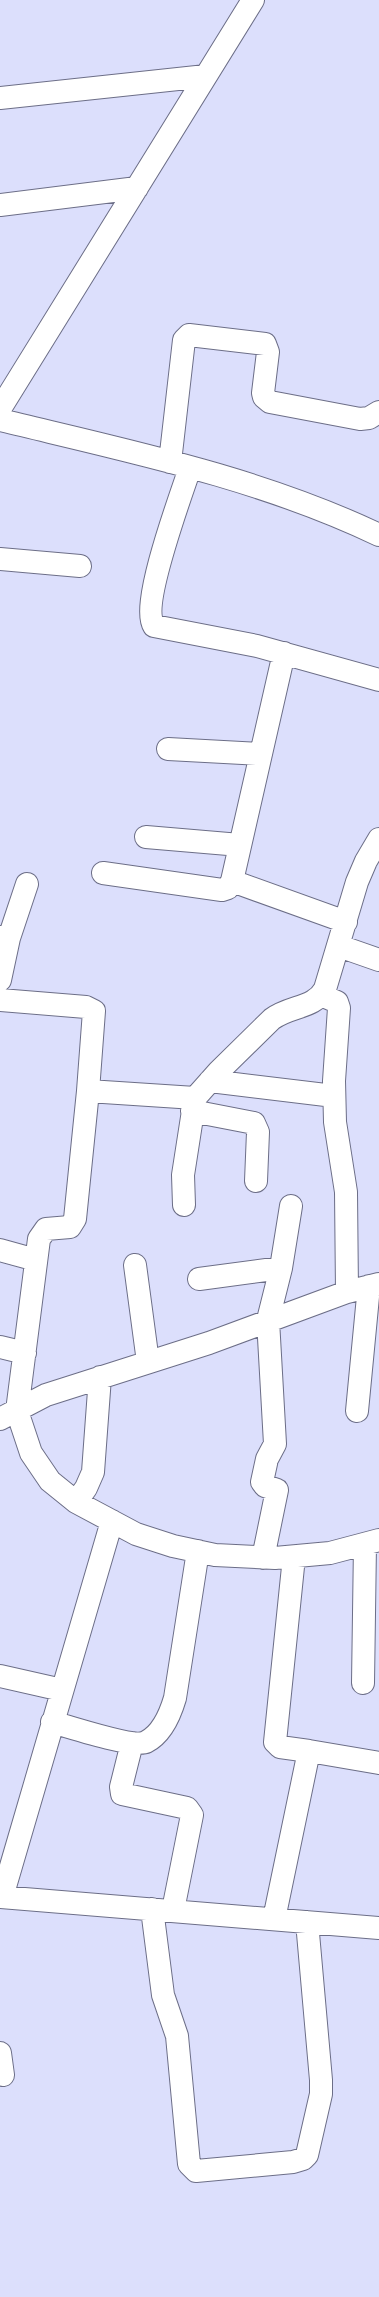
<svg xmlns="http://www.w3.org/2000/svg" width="379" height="2297" font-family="Poppins,sans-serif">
  <rect width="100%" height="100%" fill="#dcdffc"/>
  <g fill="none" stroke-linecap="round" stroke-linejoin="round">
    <defs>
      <path id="minor" d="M0,98L206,76
        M0,205L137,188
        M0,409L253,0
        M0,420C128,451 260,478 379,535
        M170,462L184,340L189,335L265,344L268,352L263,393L264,397L270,402L360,419L369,418L379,412
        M190,468C181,495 140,605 154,626L257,646L379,680
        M0,559L80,566
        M284,653L232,881L346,922
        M168,749L261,754
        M146,837L240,845
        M379,839L366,861L357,882L325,989C314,1009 291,1005 272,1019L219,1071L195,1098L88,1091L75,1219L70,1227L46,1229L39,1239L17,1411L31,1453L50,1481L76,1502L136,1534L173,1546L215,1555L275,1558L330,1553L379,1540
        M103,873L222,890L228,888L232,881
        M0,937L9,938L0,980
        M9,938L27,884
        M339,946L379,960
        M321,995L337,1002L339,1008L334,1081L335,1122L346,1192L347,1292
        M0,1000L86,1007L94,1011L88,1091
        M210,1081L334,1096
        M192,1111L254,1123L258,1132L256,1181
        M184,1205L183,1175L195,1098
        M0,1250L36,1260
        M135,1265L148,1362
        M199,1279L281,1268
        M0,1347L25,1353
        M357,1411L369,1286
        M0,1419L46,1395L209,1343L347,1292L379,1284
        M76,1502L86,1488L93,1472L100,1377
        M263,1558L277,1490L265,1486L262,1482L267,1459L275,1444L268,1320L281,1268L291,1206
        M0,1676L62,1690
        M363,1683L365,1544
        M52,1722C69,1727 134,1748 146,1742C162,1734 170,1715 175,1698L198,1551
        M132,1743L121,1787L122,1794L187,1808L192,1815L173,1910
        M309,1751L379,1763
        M0,1897L379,1928
        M2,1897L112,1521
        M152,1909L163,1995L177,2036L189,2164L196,2171L293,2162L303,2159L307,2155L321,2094V2080L307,1922
        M274,1919L309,1751L280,1747L275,1742L294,1557
        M0,2053L3,2075"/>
    </defs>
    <!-- minor casing -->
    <use href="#minor" stroke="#6c6e87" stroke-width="24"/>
    <!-- minor -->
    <use href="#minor" stroke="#fff" stroke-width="22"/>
  </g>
</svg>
